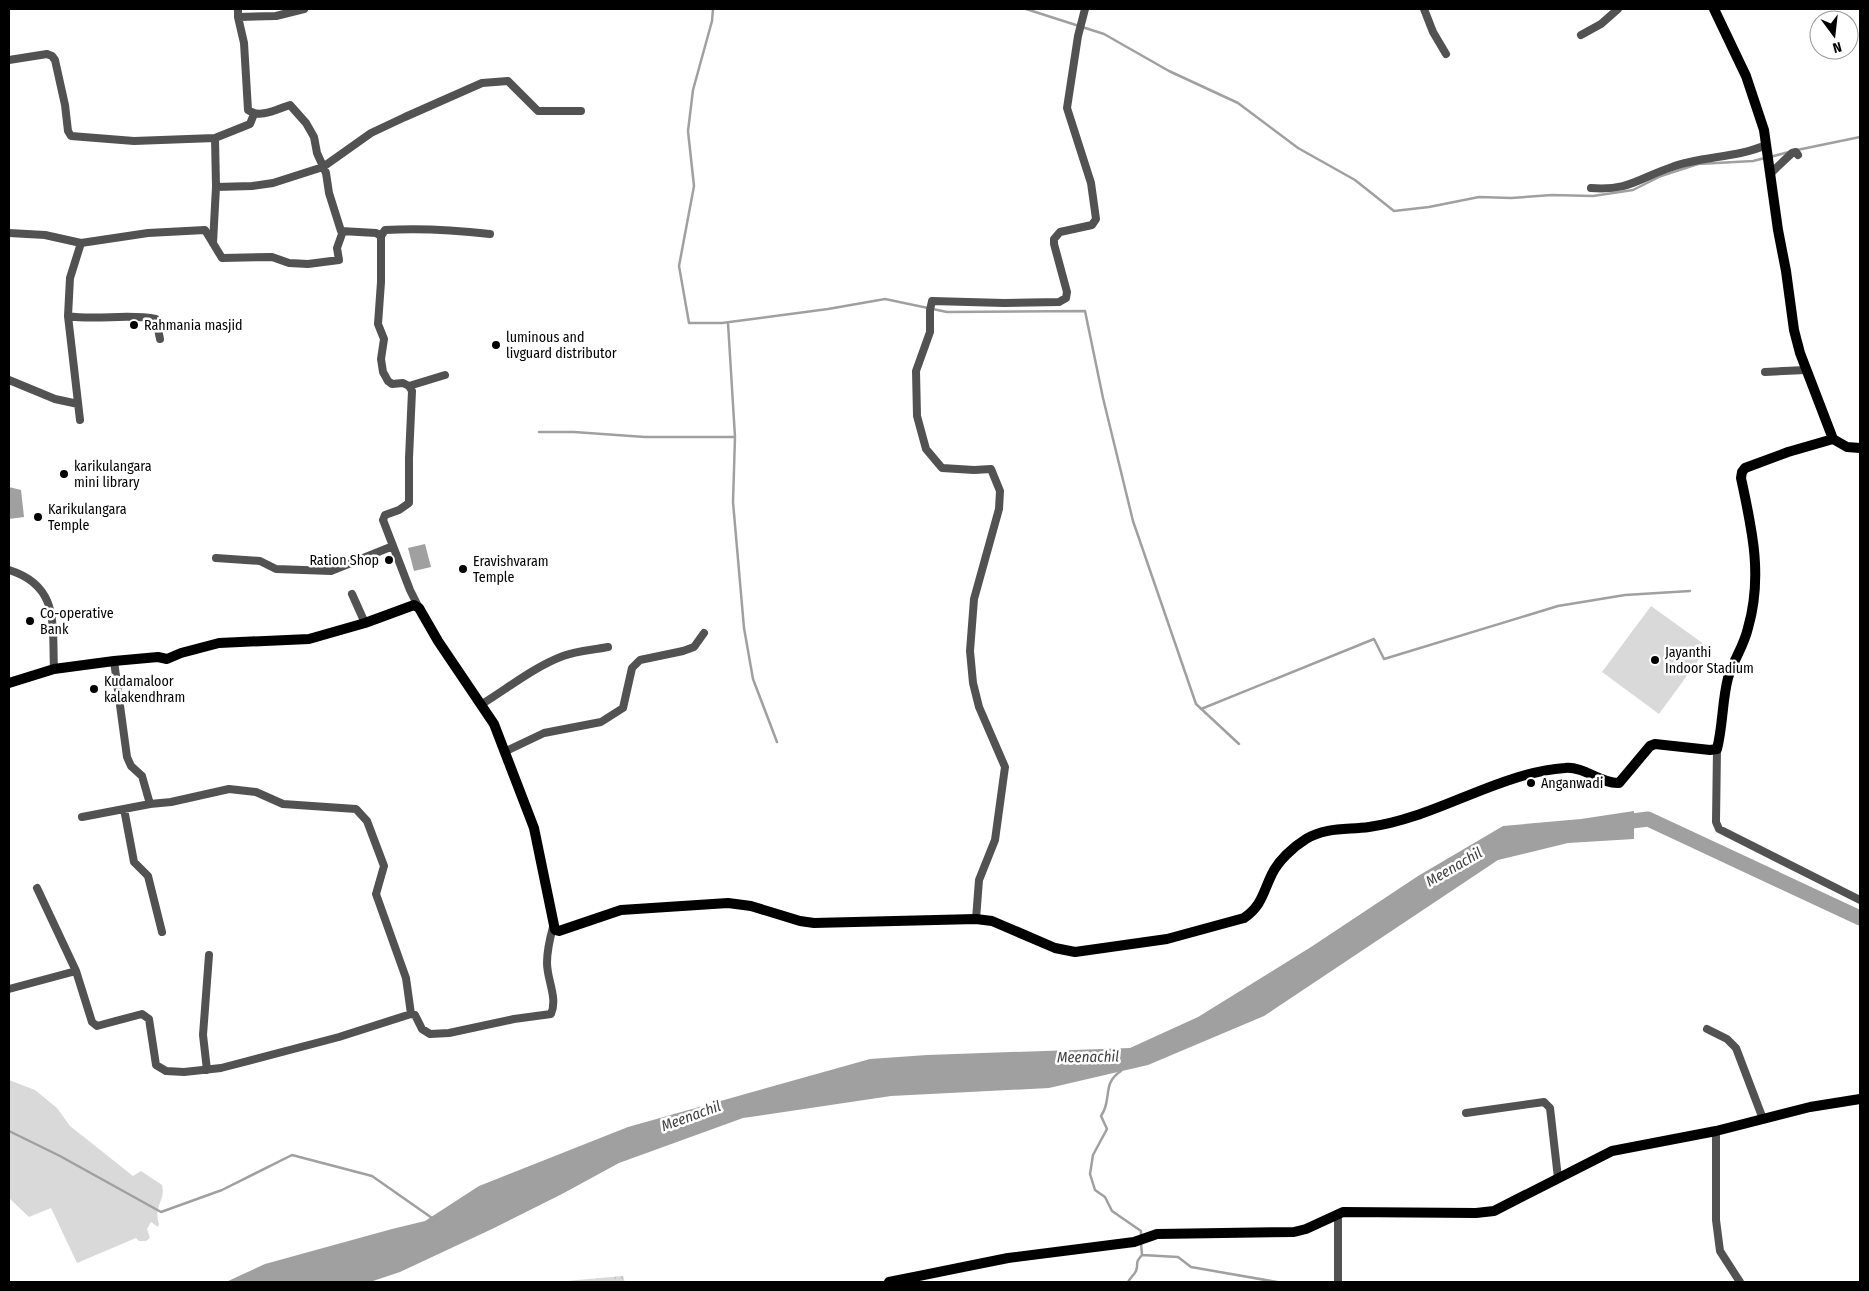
<svg xmlns="http://www.w3.org/2000/svg" width="1869" height="1291" font-family="'Fira Sans Condensed',sans-serif">
  <defs>
    <pattern id="forest-crowns" width="20" height="18" patternUnits="userSpaceOnUse" patternTransform="scale(1.25)"><rect width="20" height="18" fill="#d9d9d9"/><path d="M2 6a3 3 0 1 1 6 0M12 15a3 3 0 1 1 6 0" fill="none" stroke="#b8b8b8"/></pattern>
  </defs>
  <rect width="100%" height="100%" fill="#fff"/>
  <!-- green -->
  <path fill="#d9d9d9" d="M1651,606L1708,647L1659,714L1602,672Z
    M9,1080L35,1090L57,1108L70,1126L133,1176L141,1171L162,1185C166,1201 153,1206 159,1224L158,1227L151,1222L147,1229L150,1238L146,1241H139L136,1238L77,1263L51,1208L29,1217L9,1198Z"/>
  <!-- forest -->
  <path fill="url(#forest-crowns)" d="M623,1276L625,1282H567L566,1281Z"/>
  <!-- water -->
  <path fill="#a0a0a0" d="M9,487L21,490L24,517L9,519Z
    M425,544L431,567L414,571L408,548Z
    M1634,811V839L1568,843L1498,860L1264,1016L1148,1065L1049,1088L891,1096L743,1118L619,1163L562,1194L492,1229L400,1272L370,1282H226L265,1264L392,1229L425,1221L479,1186L628,1127L870,1059L927,1055L1130,1048L1198,1017L1311,947L1418,876L1503,826L1581,819Z"/>
  <g fill="none" stroke-linecap="round" stroke-linejoin="round">
    <!-- stream -->
    <path stroke="#a0a0a0" stroke-width="2.5" d="M713,9L712,21L693,90L688,131L694,186L679,266L689,323H722L828,309L885,299L947,312L1085,311L1103,398L1133,521L1196,704L1239,744
      M1026,9L1104,34L1169,71L1238,103L1298,148L1355,180L1394,211L1429,207L1479,197L1511,198L1552,195L1593,196L1633,190L1661,176L1698,164L1753,161L1765,158
      M1797,150L1860,137
      M1770,157L1789,152
      M728,323L735,437L733,502L744,628L753,679L777,742
      M539,432H574L645,437H735
      M1201,709L1374,639L1384,659L1558,606L1625,595L1690,591
      M1121,1071C1101,1084 1113,1099 1101,1116L1107,1129L1093,1155L1090,1174L1095,1190L1105,1197L1112,1211L1141,1231V1235
      M9,1131L60,1156L161,1212L222,1190L292,1155L372,1176L432,1218
      M1142,1255L1178,1257L1191,1267L1277,1282
      M1128,1282C1130,1278 1134,1275 1136,1271C1139,1263 1134,1264 1142,1255L1141,1243"/>
    <!-- river -->
    <path stroke="#a0a0a0" stroke-width="15" d="M1616,823L1648,819L1860,918"/>
    <!-- minor -->
    <path stroke="#525252" stroke-width="8" d="M238,9V17L244,43L248,110C260,119 277,109 290,105L306,123L314,137L317,153L326,173L329,193L341,231L376,233L381,236V282L378,324L384,339L381,359L383,372L388,381L392,384L403,383L409,386L412,391L409,458V503L399,510L385,515L383,520L410,590L419,608
      M1424,9L1433,32L1446,54
      M238,17L276,16L304,9
      M1581,35L1601,24L1618,9
      M9,60L47,54L52,56L55,60L65,105L68,131L71,136L134,141L215,138L250,124L254,114
      M1771,173L1792,153L1796,152L1798,155
      M216,187L252,186L273,183L323,167L371,133L405,117L482,83L508,81L538,111H581
      M1591,188C1629,191 1639,178 1672,167C1702,156 1737,158 1766,145
      M9,233L45,235L81,243L70,278L68,316C97,321 127,313 156,319L160,339
      M381,236L385,230C420,228 455,230 490,234
      M81,243L148,233L205,230L222,258L272,257L289,263L308,264L339,260L337,248L343,231
      M213,243L216,187L215,138
      M68,316L80,420
      M1765,372L1806,370
      M9,380L55,399L78,404
      M409,386L445,375
      M216,558L260,561L276,569L331,571L393,546
      M9,570C60,586 52,625 54,669
      M352,594L365,623
      M114,661L127,757L131,766L142,776L150,804L171,802L229,789L256,792L283,804L356,809L367,821L384,866L376,894L406,978L411,1014
      M482,704C508,688 534,667 563,656C577,651 593,650 608,647
      M1717,749L1716,822L1719,829L1860,900
      M506,751L544,733L601,722L623,708L632,668L640,660L683,651L694,647L704,633
      M124,809L134,862L148,876L162,932
      M82,817L150,804
      M37,888L76,971L92,1022L97,1026L142,1014L149,1019L156,1065L166,1071L184,1072L221,1068L339,1037L411,1014L415,1015L422,1029L430,1034L449,1033L514,1019L551,1014C558,998 547,980 547,963C547,951 550,938 553,927
      M976,919L979,880L995,840L1005,767L979,707L973,683L970,651L974,599L999,509L1000,491L991,469L974,470L942,468L926,449L917,416L916,371L930,332V310L932,301L1004,303L1059,302L1066,298L1067,292L1054,244V239L1060,232L1092,225L1096,219L1091,183L1067,108L1078,36L1085,9
      M9,989L76,971
      M1707,1029L1727,1039L1736,1048L1763,1119
      M207,1070L203,1035L209,955
      M1466,1113L1544,1102L1550,1108L1558,1178
      M1716,1131V1220L1720,1251L1740,1282
      M1338,1282V1215"/>
    <!-- major -->
    <path stroke="#000" stroke-width="10" d="M1714,9L1746,76L1764,130L1778,230L1786,271L1794,330L1800,353L1833,439L1847,447L1860,448
      M9,683L54,669L114,661L158,657L167,659L181,653L219,643L309,639L365,623L414,605L419,608L438,641L494,724L534,828L555,930L559,931L621,910L728,903L751,906L800,921L814,923L976,919L992,921L1055,948L1075,952L1167,939L1244,918C1262,906 1263,892 1272,874C1278,861 1293,847 1306,839C1326,827 1347,830 1369,827C1436,818 1497,773 1565,768C1584,766 1601,784 1619,783L1650,746L1655,744L1710,750L1717,749C1723,726 1722,701 1728,678C1733,661 1744,646 1748,628C1763,576 1752,529 1741,478L1742,472L1745,468L1788,452L1833,439
      M889,1282L1008,1258L1134,1242L1157,1234L1294,1232L1306,1229L1343,1212L1476,1213L1494,1211L1612,1151L1716,1131L1810,1107L1860,1099"/>
  </g>
  <!-- markers -->
  <g fill="#000" stroke="#fff" stroke-width="2">
    <circle cx="134" cy="325" r="5"/>
    <circle cx="496" cy="345" r="5"/>
    <circle cx="64" cy="474" r="5"/>
    <circle cx="38" cy="517" r="5"/>
    <circle cx="389" cy="560" r="5"/>
    <circle cx="463" cy="569" r="5"/>
    <circle cx="30" cy="621" r="5"/>
    <circle cx="1655" cy="660" r="5"/>
    <circle cx="94" cy="689" r="5"/>
    <circle cx="1531" cy="783" r="5"/>
  </g>
  <g text-anchor="middle" stroke-width="5" stroke-linejoin="round" paint-order="stroke">
    <!-- poi labels -->
    <g font-size="14" fill="#000" stroke="#fff" text-anchor="start">
      <text x="144" y="330">Rahmania masjid</text>
      <text x="506" y="342">luminous and<tspan x="506" dy="16">livguard distributor</tspan></text>
      <text x="74" y="471">karikulangara<tspan x="74" dy="16">mini library</tspan></text>
      <text x="48" y="514">Karikulangara<tspan x="48" dy="16">Temple</tspan></text>
      <text x="379" y="565" text-anchor="end">Ration Shop</text>
      <text x="473" y="566">Eravishvaram<tspan x="473" dy="16">Temple</tspan></text>
      <text x="40" y="618">Co-operative<tspan x="40" dy="16">Bank</tspan></text>
      <text x="1665" y="657">Jayanthi<tspan x="1665" dy="16">Indoor Stadium</tspan></text>
      <text x="104" y="686">Kudamaloor<tspan x="104" dy="16">kalakendhram</tspan></text>
      <text x="1541" y="788">Anganwadi</text>
    </g>
    <!-- water labels -->
    <g font-size="15" font-style="italic" fill="#414141" stroke="#fff">
      <text transform="translate(1454 867) rotate(-30)" y="5">Meenachil</text>
      <text transform="translate(1088 1057) rotate(-1)" y="5">Meenachil</text>
      <text transform="translate(691 1116) rotate(-20)" y="5">Meenachil</text>
    </g>
  </g>
  <!-- border -->
  <rect width="1869" height="1291" fill="none" stroke="#000000" stroke-width="20"/>
  <!-- north arrow -->
  <g transform="translate(1834 35) rotate(165)"><circle r="24" fill="#ffffff" stroke="#999999"/>
  <path d="M0-4L9 19L0 12L-9 19Z" fill="#000000"/>
  <text y="-8" font-size="14" font-weight="bold" text-anchor="middle" fill="#000000">N</text>
  </g>
</svg>
